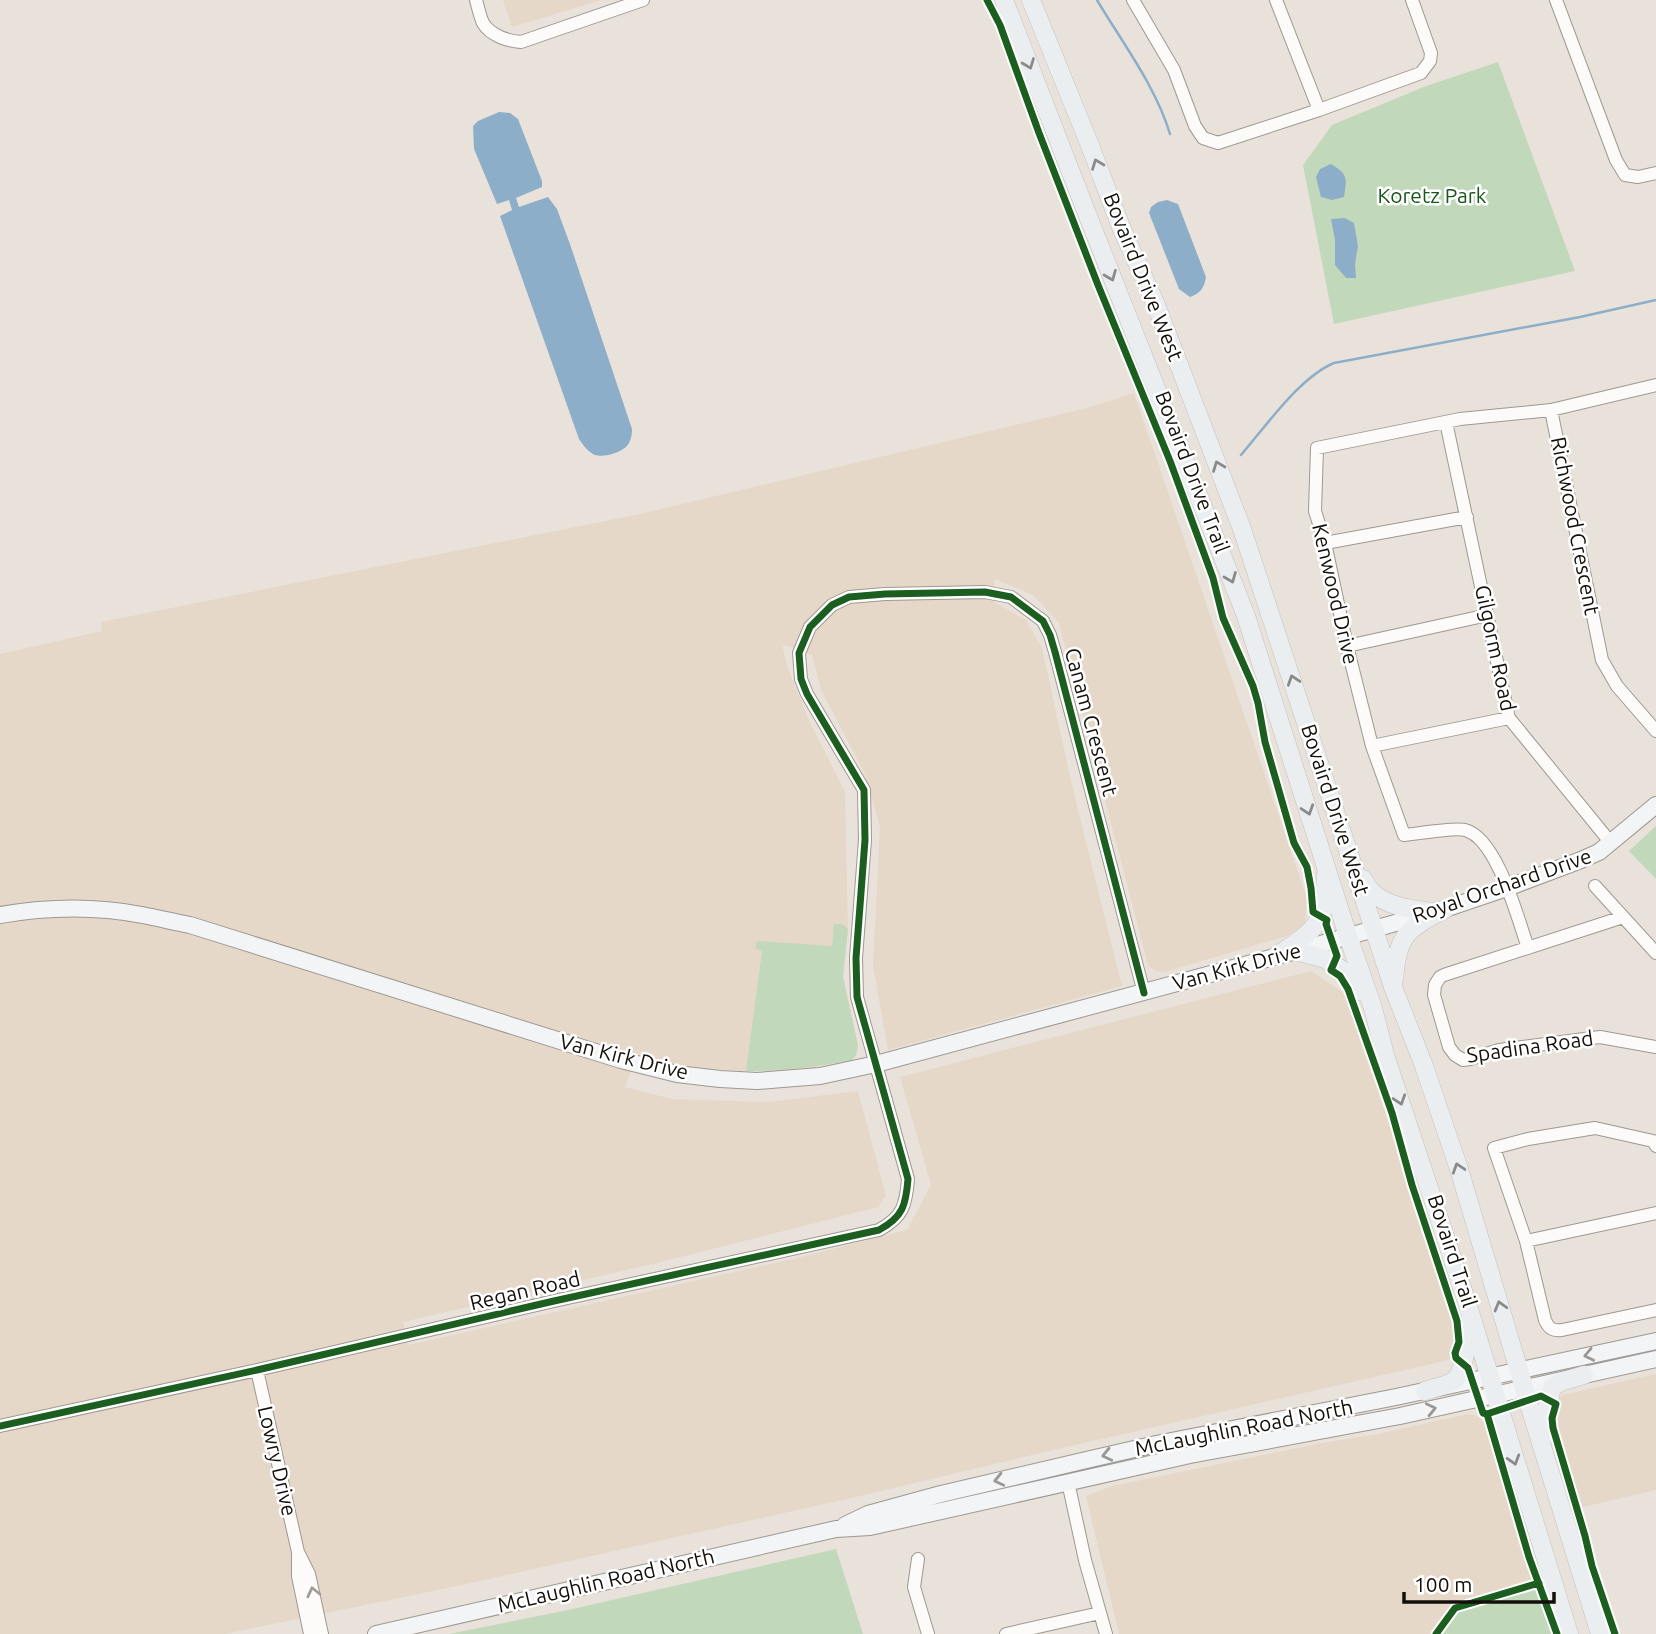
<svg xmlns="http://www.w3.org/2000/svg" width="1656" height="1634" font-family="Ubuntu,sans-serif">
  <rect width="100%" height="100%" fill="#e9e2da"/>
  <!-- built -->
  <path fill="#e5d8c9" d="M503,0H602L512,27Z
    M1134,393L1307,898L1305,923L1290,935L1165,972L1155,971L1148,965L1059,623L1033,595L995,579L994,602L1026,620L1042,648L1071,781L1122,986L888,1050L873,965L880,827L864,772L821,690L812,655L782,644L787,666L808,718L845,792L848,929L843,977L858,1045L856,1055L852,1060L812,1068L781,1071H746L684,1067L637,1054L625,1087L672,1099L768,1102L858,1091L886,1196L878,1207L657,1263L403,1322L408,1345L801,1257L907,1230L931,1185L900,1077L1311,971L1346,994L1454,1322L1456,1338L1453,1352L1449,1360L1049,1451L856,1497L462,1585L225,1634H0V654L102,631L101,622L640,514L1087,408Z
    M1656,1374V1490L1579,1508L1554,1427L1555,1414L1559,1402L1558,1401L1562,1395Z
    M1468,1414L1478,1416L1488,1426L1537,1585H1525L1496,1594L1455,1602L1430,1634H1119L1086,1496L1112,1486L1322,1443L1378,1434Z"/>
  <!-- green -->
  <path fill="#c2d8bb" d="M1498,62L1575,271L1334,324L1303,165L1332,125L1426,86Z
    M1656,826V879L1629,851Z
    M834,924H842L848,929L843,977L858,1045L856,1055L852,1060C816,1067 782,1071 746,1071L762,951L755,949L757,941L832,946Z
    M836,1549L863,1634H449L568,1610Z
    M1525,1585H1537L1553,1634H1430L1455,1602L1496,1594Z"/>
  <!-- water -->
  <path fill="#8daec8" d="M499,112L510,113L518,119L542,181V187L516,198L519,207L548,197L557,209L571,247L632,429C632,435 631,441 627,446C622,452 604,458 595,455C588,452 583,445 579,439L500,216L512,210L509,200L497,204L474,149L473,126L478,121Z
    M1331,164C1348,174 1347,178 1344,197L1332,200L1321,197L1316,177L1320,169Z
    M1167,200L1178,204L1206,277C1204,288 1201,293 1190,297L1179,289L1149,213L1151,207L1158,202Z
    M1345,218L1354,223L1358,246L1355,264L1356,278H1346L1335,265V240L1331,219Z"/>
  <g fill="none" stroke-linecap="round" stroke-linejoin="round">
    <!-- stream -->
    <path stroke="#8daec8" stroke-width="2.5" d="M1097,0C1122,42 1156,87 1170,134
      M1241,455C1266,426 1300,377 1334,363L1580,317L1656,300"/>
    <defs>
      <path id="street" d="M476,0C478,7 480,17 483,23C491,36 508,41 521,42L643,0
        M1133,0L1174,70L1195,126L1203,138L1218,143L1319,110
        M1276,0L1319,110L1421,73L1430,61L1431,53L1412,0
        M1556,0L1616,160L1625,175L1638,177L1656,173
        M1656,385L1551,410L1602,660L1617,686L1656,731
        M1446,422L1509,718L1611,843
        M1325,543L1467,517
        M1347,646L1488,615
        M1372,746L1509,718
        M1595,886L1656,953
        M1623,917L1444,975L1440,977L1435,985L1434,995L1449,1047L1455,1055L1463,1060L1470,1059L1499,1050L1600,1037L1656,1047
        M1528,948C1518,919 1497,838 1465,830C1456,827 1416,834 1404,835L1372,746L1347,646L1325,543L1315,511L1317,448L1460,419L1551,410
        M1656,1146L1653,1141L1595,1128L1528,1139L1494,1148L1526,1241L1545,1320C1549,1329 1553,1331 1562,1330L1656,1310
        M1526,1241L1656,1213
        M257,1370L298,1552L309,1574L322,1634
        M0,1426L257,1370L554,1301L879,1230C903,1217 906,1205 908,1179L857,997L856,958L865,840L864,790L807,694L801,679L799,653L810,627L832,605L849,597L885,594L985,592L1011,597L1043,621L1050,635L1055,652L1144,993
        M1068,1482L1085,1560L1106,1634
        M298,1555V1576L310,1634
        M918,1559L914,1587L928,1634
        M1006,1634L1100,1613"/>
      <path id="secondary" d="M0,915C46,907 96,906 142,915C158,918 174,922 190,925L621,1060L677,1074L720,1079L757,1081L820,1076L876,1064L1296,951L1445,909L1507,888L1581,860L1599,852L1656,805
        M845,1525L868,1514L941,1494L1095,1458L1156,1444L1396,1397L1656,1341
        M376,1634L836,1529L870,1527L1190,1455L1400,1416L1656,1359"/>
      <path id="primary" d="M1004,0L1084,206L1246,616L1348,936L1373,1008L1385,1055L1469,1309L1569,1634
        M1031,0L1089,143L1121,227L1156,305L1242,529L1393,987L1424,1066L1459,1169L1528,1401L1600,1634
        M1363,879C1366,883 1368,889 1373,893C1389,907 1412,909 1432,912
        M1296,951L1325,959L1350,975L1362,992
        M1276,956C1293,944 1318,932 1323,909C1325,898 1325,886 1326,875
        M1394,980C1398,934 1406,930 1445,909
        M1425,1391C1433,1388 1444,1386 1452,1382C1466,1374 1467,1337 1468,1323
        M1544,1436V1423L1552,1387L1561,1382L1584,1375"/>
    </defs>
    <!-- street casing -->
    <use href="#street" stroke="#9e9892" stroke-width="14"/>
    <!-- secondary casing -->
    <use href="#secondary" stroke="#9e9892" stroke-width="18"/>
    <!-- primary casing -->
    <use href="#primary" stroke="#c3c0bc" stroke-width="19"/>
    <!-- street -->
    <use href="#street" stroke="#fcfbf9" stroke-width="12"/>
    <!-- secondary -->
    <use href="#secondary" stroke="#f3f4f5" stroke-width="16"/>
    <!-- primary -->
    <use href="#primary" stroke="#ebeef1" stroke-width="18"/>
    <defs>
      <path id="cycleway" d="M987,0L1000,25L1039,133L1098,285L1170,461L1213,578L1223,618L1253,686L1258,703L1265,742L1294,843L1307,867L1311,888L1313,912L1327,920L1326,924L1337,956L1331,970L1340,976L1348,989L1392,1113L1412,1185L1457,1321L1459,1342L1455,1353L1456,1358L1468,1368L1483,1413L1487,1414
        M1487,1414L1541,1396L1556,1404L1552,1418L1553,1428L1585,1536L1592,1566L1615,1634
        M1487,1414L1529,1557L1557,1634
        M0,1426L257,1370L554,1301L879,1230C903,1217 906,1205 908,1179L857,997L856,958L865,840L864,790L807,694L801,679L799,653L810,627L832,605L849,597L885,594L985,592L1011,597L1043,621L1050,635L1055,652L1144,993
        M1436,1634L1455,1608L1539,1583"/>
    </defs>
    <!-- cycleway casing -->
    <use href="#cycleway" stroke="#fff" stroke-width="11"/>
    <!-- cycleway -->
    <use href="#cycleway" stroke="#1b5e20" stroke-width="7"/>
  </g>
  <!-- one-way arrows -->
  <defs><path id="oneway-chevron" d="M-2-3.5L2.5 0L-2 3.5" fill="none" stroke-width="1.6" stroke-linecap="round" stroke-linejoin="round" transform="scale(1.75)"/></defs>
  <g stroke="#8a8a89">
    <use href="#oneway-chevron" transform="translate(1029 64) rotate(69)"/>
    <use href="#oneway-chevron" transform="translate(1097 164) rotate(-111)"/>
    <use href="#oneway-chevron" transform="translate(1111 276) rotate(68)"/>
    <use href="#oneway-chevron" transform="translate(1218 466) rotate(-111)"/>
    <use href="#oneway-chevron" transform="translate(1231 578) rotate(68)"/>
    <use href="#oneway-chevron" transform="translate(1293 680) rotate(-108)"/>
    <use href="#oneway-chevron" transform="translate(1308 810) rotate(72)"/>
    <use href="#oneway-chevron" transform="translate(1400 1100) rotate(72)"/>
    <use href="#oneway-chevron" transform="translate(1458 1168) rotate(-108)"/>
    <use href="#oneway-chevron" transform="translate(1500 1306) rotate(-106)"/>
    <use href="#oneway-chevron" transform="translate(1514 1460) rotate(73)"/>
  </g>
  <g stroke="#999897">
    <use href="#oneway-chevron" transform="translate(1589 1355) rotate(168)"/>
    <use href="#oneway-chevron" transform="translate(1431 1409) rotate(-13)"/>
    <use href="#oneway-chevron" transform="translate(1107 1455) rotate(167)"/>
    <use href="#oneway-chevron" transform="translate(999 1480) rotate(167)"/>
  </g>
  <use stroke="#9f9d99" href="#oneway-chevron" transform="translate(313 1592) rotate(-103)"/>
  <g text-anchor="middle" stroke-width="5" stroke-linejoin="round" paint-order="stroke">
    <!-- park labels -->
    <g font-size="21" fill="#18561b" stroke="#fff">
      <text x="1432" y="203">Koretz Park</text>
    </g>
    <!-- street labels -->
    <g font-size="21" fill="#130f0a" stroke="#fff">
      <text transform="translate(1143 277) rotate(68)" y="7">Bovaird Drive West</text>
      <text transform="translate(1192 472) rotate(69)" y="7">Bovaird Drive Trail</text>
      <text transform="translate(1575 526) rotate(79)" y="7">Richwood Crescent</text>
      <text transform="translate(1335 594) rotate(77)" y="7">Kenwood Drive</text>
      <text transform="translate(1495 648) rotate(78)" y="7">Gilgorm Road</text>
      <text transform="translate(1091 722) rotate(75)" y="7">Canam Crescent</text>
      <text transform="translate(1335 810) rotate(72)" y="7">Bovaird Drive West</text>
      <text transform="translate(1502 886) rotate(-19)" y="7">Royal Orchard Drive</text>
      <text transform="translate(1237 967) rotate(-15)" y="7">Van Kirk Drive</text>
      <text transform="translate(1530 1047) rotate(-8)" y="7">Spadina Road</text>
      <text transform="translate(624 1057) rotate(14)" y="7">Van Kirk Drive</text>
      <text transform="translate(1452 1251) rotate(72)" y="7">Bovaird Trail</text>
      <text transform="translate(525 1291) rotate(-13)" y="7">Regan Road</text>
      <text transform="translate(1244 1428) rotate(-11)" y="7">McLaughlin Road North</text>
      <text transform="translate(277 1461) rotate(77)" y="7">Lowry Drive</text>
      <text transform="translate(606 1581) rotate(-13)" y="7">McLaughlin Road North</text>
    </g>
  </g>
  <!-- scale -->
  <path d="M1404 1592v10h150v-10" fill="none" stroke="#130f0a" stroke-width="3.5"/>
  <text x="1414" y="1592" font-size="21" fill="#130f0a" stroke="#ffffff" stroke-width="5" paint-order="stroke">100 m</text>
</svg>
